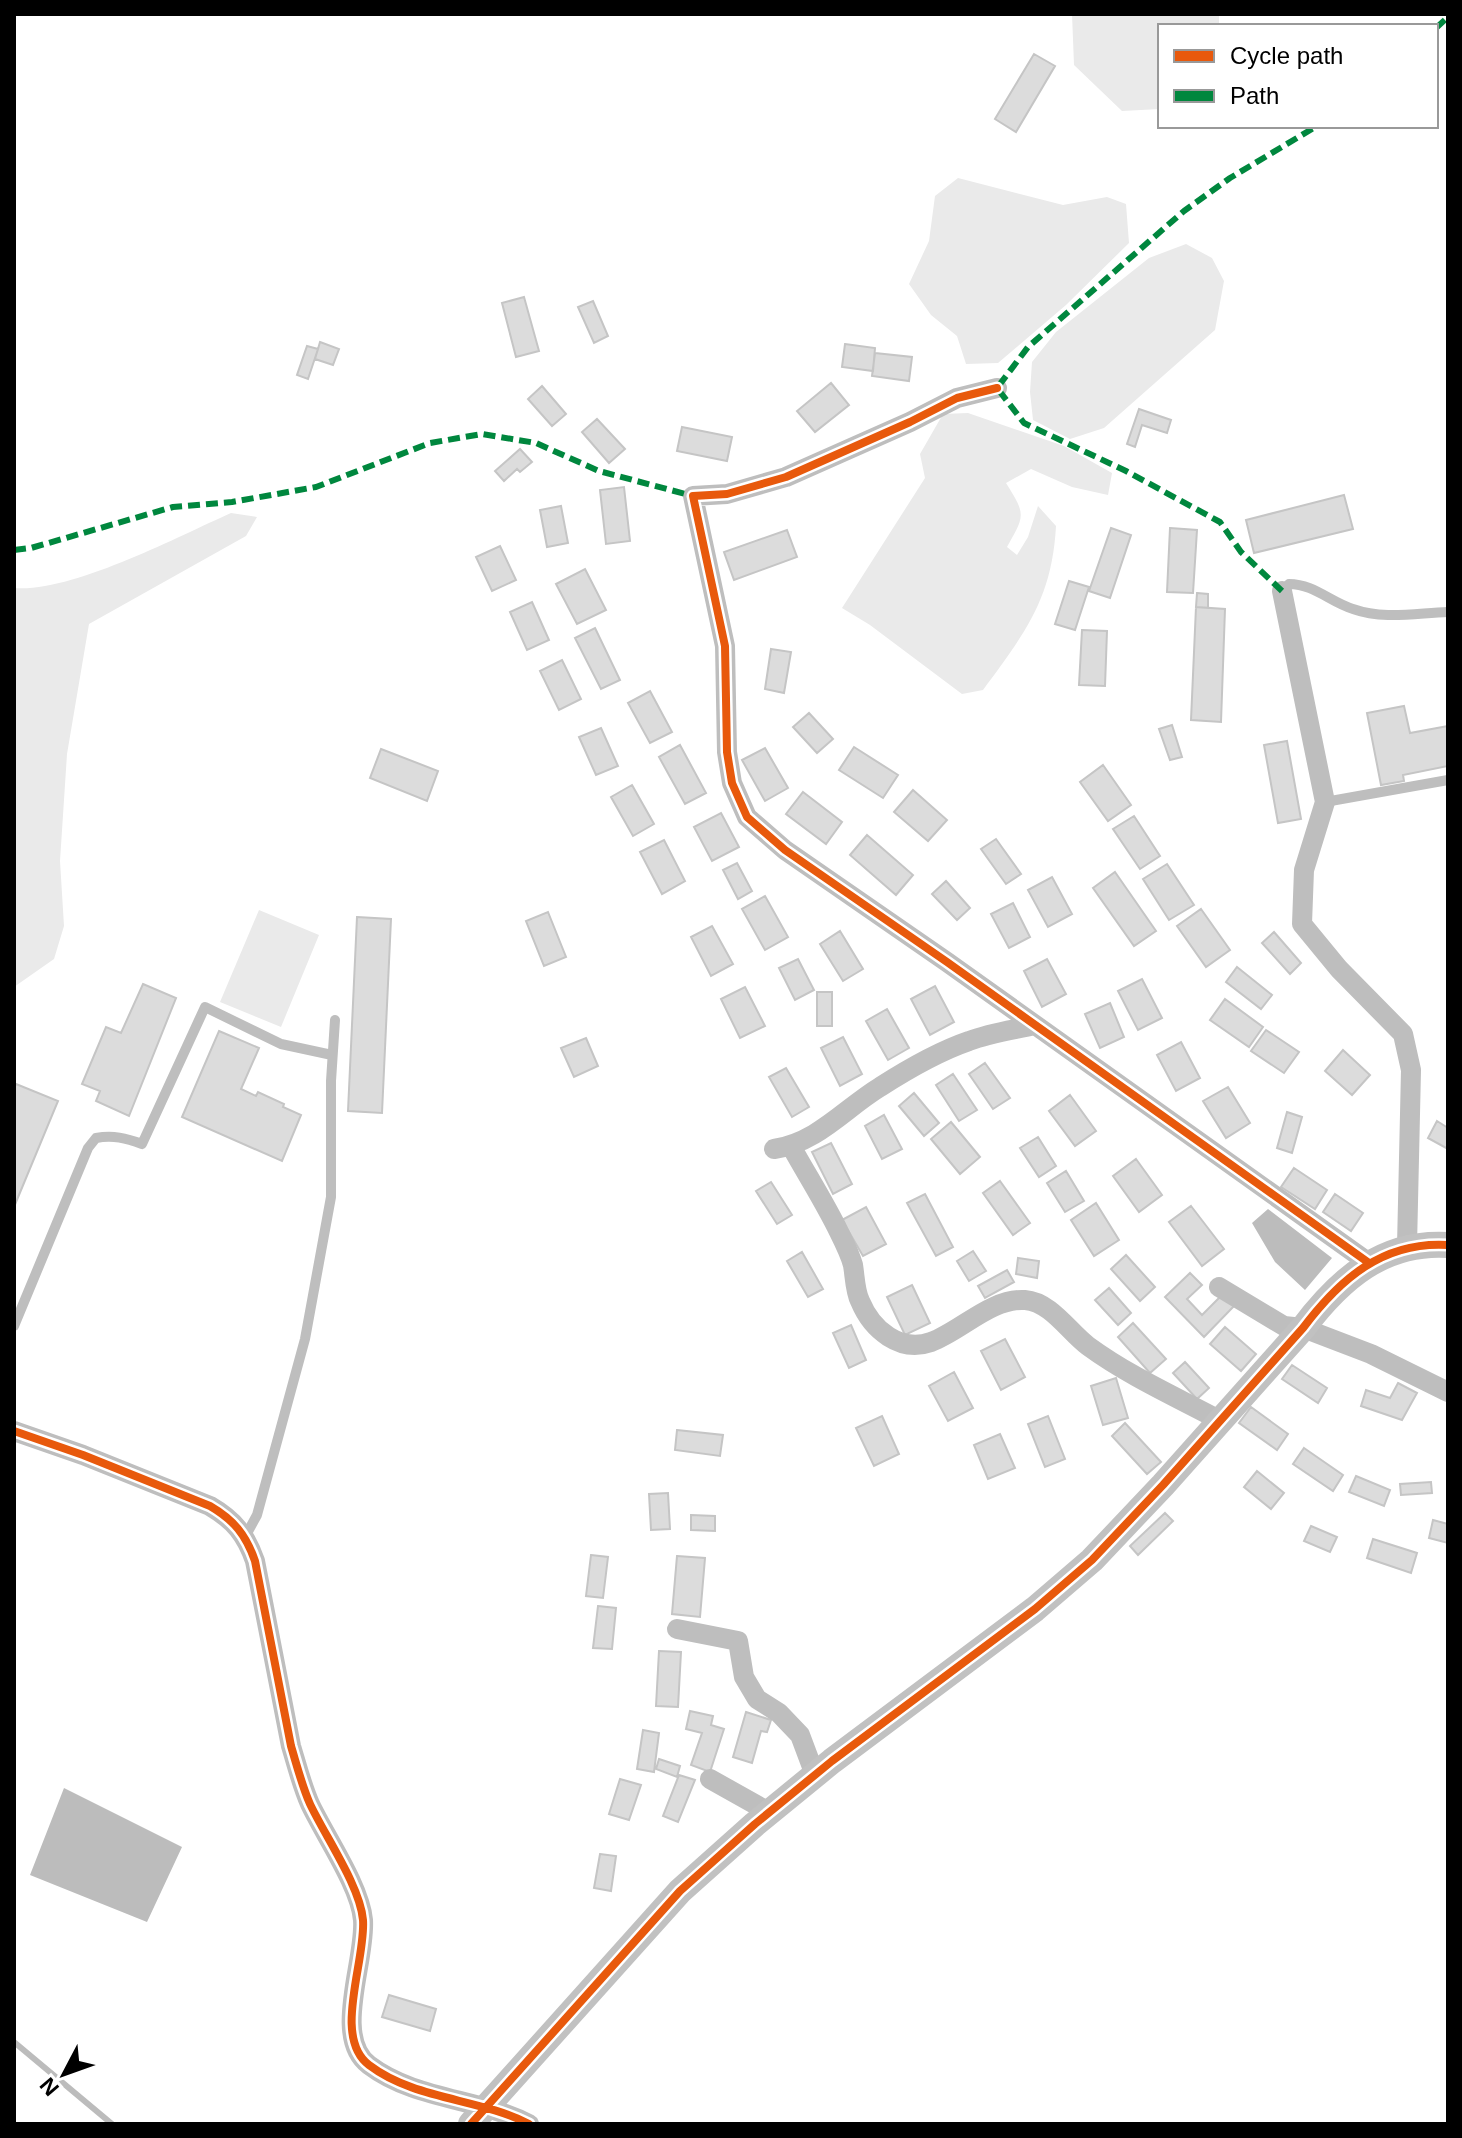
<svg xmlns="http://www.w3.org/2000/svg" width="1462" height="2138" font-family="Helvetica,sans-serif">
  <rect width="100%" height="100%" fill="#fff"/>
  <!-- green -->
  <path fill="#eaeaea" d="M1072,14H1219V26H1160V109L1122,111L1074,65Z
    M958,178L1063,205L1107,197L1126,204L1129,243L1066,305L998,363L966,364L957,336L931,315L909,284L929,241L935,196Z
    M1186,244L1212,258L1224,281L1215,330L1104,428L1070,439L1033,420L1030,392L1032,362L1056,332L1149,258Z
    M968,413L1064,446L1112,473L1108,495L1072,487L1031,469L1006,483C1026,515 1025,515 1007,547L1017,555L1028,537L1038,506L1056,526C1052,599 1025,633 983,690L962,694L870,625L842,608L925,478L920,454L943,414Z
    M231,513L257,517L246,536L89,624L67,754L60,861L64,926L54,959L14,987V588C71,593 177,537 231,513Z
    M259,910L319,935L281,1027L220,1002Z"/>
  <!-- water -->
  <path fill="#bcbcbc" d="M1268,1209L1332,1258L1305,1290L1275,1262L1252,1223Z
    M64,1788L182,1847L147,1922L30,1875Z"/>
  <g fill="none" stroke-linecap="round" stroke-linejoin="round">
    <!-- stream -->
    <path stroke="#bcbcbc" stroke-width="6" d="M14,2042L112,2124"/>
  </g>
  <!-- building -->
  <path fill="#dcdcdc" stroke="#c5c5c5" stroke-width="2" d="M1034,54L1055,66L1016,132L995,119Z
    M524,297L539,351L516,357L502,303Z
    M593,301L608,336L594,343L578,307Z
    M320,342L339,349L333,365L315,359Z
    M845,344L875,348L873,371L842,367Z
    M307,346L318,349L308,379L297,375Z
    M875,353L912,357L909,381L872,376Z
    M831,383L849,405L815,432L797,411Z
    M542,386L566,414L552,426L528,399Z
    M1139,409L1171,420L1167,433L1142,425L1135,447L1127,444Z
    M597,419L625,449L609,463L582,432Z
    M682,427L732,437L727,461L677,451Z
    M520,449L532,462L520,472L517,469L504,481L495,471Z
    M624,487L630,541L606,544L600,490Z
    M1344,495L1353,529L1254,553L1246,520Z
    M561,506L568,543L547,547L540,510Z
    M1111,528L1131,535L1110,598L1089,591Z
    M1170,528L1197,530L1193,593L1167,592Z
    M787,530L797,557L734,580L724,552Z
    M500,546L516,580L492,591L476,557Z
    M585,569L606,610L577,624L556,584Z
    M1069,581L1089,587L1075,630L1055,624Z
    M1197,593L1208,594V608L1196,607Z
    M532,602L549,640L527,650L510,612Z
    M1196,607L1225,609L1221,722L1191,720Z
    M595,628L620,680L601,689L575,638Z
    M1082,630L1107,631L1105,686L1079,685Z
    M771,649L791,652L784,693L765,689Z
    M562,660L581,699L559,710L540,671Z
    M650,691L672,732L650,743L628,703Z
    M1404,706L1410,733L1448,726V766L1403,775L1404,781L1381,785L1367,713Z
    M809,713L833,739L817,753L793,727Z
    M1172,725L1182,757L1170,760L1159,729Z
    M601,728L618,766L596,775L579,737Z
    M1287,741L1301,819L1278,823L1264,745Z
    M680,745L706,793L685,804L659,757Z
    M854,747L898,775L883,798L839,770Z
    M765,748L788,788L765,801L742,760Z
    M381,749L438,771L427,801L370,778Z
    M1103,765L1131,805L1108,821L1080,782Z
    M632,785L654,824L633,836L611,797Z
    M913,790L947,820L928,841L894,812Z
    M803,792L842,822L826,844L786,814Z
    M721,813L739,847L712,861L694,827Z
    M1134,816L1160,856L1140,869L1113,829Z
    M867,835L913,875L896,895L850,855Z
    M996,839L1021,874L1006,884L981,849Z
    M664,840L685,881L662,894L640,852Z
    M737,863L752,891L738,899L723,870Z
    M1167,864L1194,905L1169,920L1143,879Z
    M1115,872L1156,931L1134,946L1093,888Z
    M1052,877L1072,914L1048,927L1028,890Z
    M946,881L970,908L957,920L932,894Z
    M765,896L788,937L765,950L742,909Z
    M1013,903L1030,937L1009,948L991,914Z
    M1201,909L1230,950L1206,967L1177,926Z
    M548,912L566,957L544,966L526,921Z
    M357,917L391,919L382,1113L348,1111Z
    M712,926L733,964L711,976L691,937Z
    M840,931L863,969L843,981L820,944Z
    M1274,932L1301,963L1290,974L1262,943Z
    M798,959L814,990L795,1000L779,968Z
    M1047,959L1066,994L1042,1007L1024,971Z
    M1237,967L1272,995L1261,1009L1226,982Z
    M1142,979L1162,1018L1138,1030L1118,991Z
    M143,984L176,998L129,1116L96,1101L100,1091L82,1084L106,1027L121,1033Z
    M935,986L954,1022L930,1035L911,999Z
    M745,987L765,1026L740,1038L721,999Z
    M817,992H832V1026H817Z
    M1225,999L1263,1027L1249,1047L1210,1020Z
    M1110,1003L1124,1037L1100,1048L1085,1014Z
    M887,1009L909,1048L888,1060L866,1021Z
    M1266,1030L1299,1052L1284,1073L1251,1051Z
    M219,1031L259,1048L241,1089L256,1096L258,1092L284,1104L283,1107L301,1115L282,1161L182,1117Z
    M843,1037L862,1074L840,1086L821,1048Z
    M586,1038L598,1066L574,1077L561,1048Z
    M1181,1042L1200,1078L1176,1091L1157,1055Z
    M1343,1050L1370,1075L1352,1095L1325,1071Z
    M985,1063L1010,1098L993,1109L969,1074Z
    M786,1068L809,1107L792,1117L769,1077Z
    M953,1074L977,1110L959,1121L936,1085Z
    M16,1084L58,1101L14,1207V1088Z
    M1228,1087L1250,1123L1226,1138L1203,1101Z
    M914,1093L939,1123L924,1136L899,1106Z
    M1070,1095L1096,1131L1075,1146L1049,1111Z
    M1287,1112L1302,1117L1292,1153L1277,1148Z
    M884,1115L902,1149L882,1159L865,1126Z
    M1437,1121L1448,1128V1149L1428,1138Z
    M951,1122L980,1157L960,1174L931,1139Z
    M1038,1137L1056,1166L1039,1177L1020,1148Z
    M831,1143L852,1184L833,1194L812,1152Z
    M1136,1159L1162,1195L1139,1212L1113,1176Z
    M1294,1168L1327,1190L1315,1209L1281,1187Z
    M1066,1171L1084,1201L1065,1212L1047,1183Z
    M1000,1181L1030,1223L1013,1235L983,1193Z
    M771,1182L792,1215L777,1224L756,1191Z
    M925,1194L953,1247L936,1256L907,1203Z
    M1335,1194L1363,1213L1351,1231L1323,1212Z
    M1096,1203L1119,1240L1094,1256L1071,1220Z
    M1191,1206L1224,1249L1202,1266L1169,1222Z
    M866,1207L886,1244L863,1256L842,1220Z
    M973,1251L986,1271L969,1281L957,1261Z
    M802,1252L823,1289L808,1297L787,1261Z
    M1126,1255L1155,1287L1140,1301L1111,1269Z
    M1018,1258L1039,1261L1037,1278L1016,1274Z
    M1007,1270L1014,1282L985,1298L978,1286Z
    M1190,1273L1202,1285L1187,1299L1202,1315L1223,1294L1235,1305L1204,1337L1165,1297Z
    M912,1285L930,1323L905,1335L887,1297Z
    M1109,1288L1131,1313L1118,1325L1095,1300Z
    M1133,1323L1166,1359L1150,1373L1118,1337Z
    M851,1325L866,1360L849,1368L833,1333Z
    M1225,1327L1256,1354L1241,1371L1210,1344Z
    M1005,1339L1025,1377L1001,1390L981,1351Z
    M1185,1362L1209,1388L1197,1399L1173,1373Z
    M1292,1365L1327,1388L1318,1403L1282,1379Z
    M954,1372L973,1408L948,1421L929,1386Z
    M1116,1378L1128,1418L1103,1425L1091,1386Z
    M1398,1383L1417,1393L1402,1420L1361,1406L1366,1390L1390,1398Z
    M1251,1407L1288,1434L1277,1450L1239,1423Z
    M882,1416L899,1454L874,1466L856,1428Z
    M1048,1416L1065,1459L1045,1467L1028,1424Z
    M1125,1423L1161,1462L1147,1474L1112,1436Z
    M677,1430L723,1435L720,1456L675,1450Z
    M1000,1434L1015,1468L988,1479L974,1445Z
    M1304,1448L1343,1475L1333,1491L1293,1464Z
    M1257,1471L1284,1493L1271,1509L1244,1487Z
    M1356,1476L1390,1490L1384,1506L1349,1492Z
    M1431,1482L1432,1493L1401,1495L1400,1484Z
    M668,1493L670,1529L651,1530L649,1494Z
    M1165,1513L1173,1521L1138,1555L1130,1546Z
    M691,1515L715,1516V1531L691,1530Z
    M1433,1520L1448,1524V1543L1429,1538Z
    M1311,1526L1337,1537L1330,1552L1304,1541Z
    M1373,1539L1417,1553L1411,1573L1367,1558Z
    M591,1555L608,1557L603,1598L586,1596Z
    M677,1556L705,1558L700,1617L672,1614Z
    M598,1606L616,1608L612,1649L593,1648Z
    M659,1651L681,1652L678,1707L656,1706Z
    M690,1711L713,1716L711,1725L724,1729L710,1772L691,1765L702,1733L686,1729Z
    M746,1712L771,1720L767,1732L761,1731L752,1763L733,1757Z
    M643,1730L659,1733L654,1772L637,1769Z
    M659,1759L680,1766L677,1777L656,1769Z
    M679,1775L695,1780L678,1822L663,1816Z
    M620,1779L641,1785L629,1820L609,1814Z
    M600,1854L616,1856L611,1891L594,1888Z
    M389,1995L436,2009L430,2031L382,2017Z"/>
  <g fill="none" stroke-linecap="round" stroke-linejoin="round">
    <!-- lane -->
    <path stroke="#bebebe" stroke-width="10" d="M1282,591L1289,584C1314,584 1330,602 1353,609C1384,620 1416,613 1448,612
      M1325,802L1448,780
      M14,1326L88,1148L96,1138C113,1135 126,1138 142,1144L205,1007L281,1044L332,1055
      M245,1537L257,1515L305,1339L331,1197V1081L335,1020"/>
    <!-- street -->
    <path stroke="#bebebe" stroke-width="20" d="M997,388L957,398L910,422L786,477L727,494L693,496L725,646L727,752L732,783L747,817L785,850L947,962L1369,1263
      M1282,591L1325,802L1304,870L1302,924L1339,969L1403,1034L1411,1070L1407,1246
      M791,1146C807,1175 825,1203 839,1232C844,1242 850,1254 853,1265C855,1277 855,1291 860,1301C872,1330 900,1353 931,1342C961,1331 991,1298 1025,1300C1051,1302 1069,1332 1088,1346C1129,1376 1176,1397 1221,1421
      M774,1149C818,1142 844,1109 880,1087C908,1069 937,1052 969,1041C990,1033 1013,1030 1035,1025
      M1219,1287L1284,1326L1303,1328L1371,1354L1448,1392
      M14,1431L83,1455L210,1506C234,1520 246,1535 255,1561L291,1746C297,1766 302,1786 310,1804C325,1836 360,1886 363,1920C366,1961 332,2037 369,2065C415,2100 479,2098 529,2124
      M677,1629L738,1641L744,1677L757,1699L779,1713L800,1735L815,1775
      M710,1779L769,1812"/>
    <!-- secondary -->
    <path stroke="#c1c1c1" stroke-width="26" d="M471,2124L680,1891L755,1824L832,1761L1035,1609L1092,1560L1163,1485L1303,1328C1340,1279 1383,1241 1448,1245"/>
    <!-- quiet -->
    <path stroke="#00873e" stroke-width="6" stroke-dasharray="12 6" stroke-linecap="butt" d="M1436,28L1448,17
      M14,550L31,548L173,507L232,502L316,487L430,443L482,434L536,443L599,471L693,496
      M1282,591L1241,552L1220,522L1126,471L1024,423L997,388L1028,347L1184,211L1230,178L1317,126"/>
    <defs>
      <path id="cycleway" d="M997,388L957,398L910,422L786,477L727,494L693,496L725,646L727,752L732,783L747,817L785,850L947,962L1369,1263
        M14,1431L83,1455L210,1506C234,1520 246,1535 255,1561L291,1746C297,1766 302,1786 310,1804C325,1836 360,1886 363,1920C366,1961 332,2037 369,2065C415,2100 479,2098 529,2124
        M471,2124L680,1891L755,1824L832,1761L1035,1609L1092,1560L1163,1485L1303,1328C1340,1279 1383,1241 1448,1245"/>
    </defs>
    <!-- cycleway casing -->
    <use href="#cycleway" stroke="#fff" stroke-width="13"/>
    <!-- cycleway -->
    <use href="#cycleway" stroke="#e8590c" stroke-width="8"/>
  </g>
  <!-- border -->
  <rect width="1462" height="2138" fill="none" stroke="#000000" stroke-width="32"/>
  <!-- legend -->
  <rect x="1158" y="24" width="280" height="104" fill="#ffffff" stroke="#999999" stroke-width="2"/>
  <rect x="1174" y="50" width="40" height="12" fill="#e8590c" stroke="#999999" stroke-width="2"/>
  <text x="1230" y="64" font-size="24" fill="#000000">Cycle path</text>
  <rect x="1174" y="90" width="40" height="12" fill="#00873e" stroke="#999999" stroke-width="2"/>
  <text x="1230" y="104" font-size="24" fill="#000000">Path</text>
  <!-- north arrow -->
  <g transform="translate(64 2074) rotate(229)" stroke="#ffffff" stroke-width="6" paint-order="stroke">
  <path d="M0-6L14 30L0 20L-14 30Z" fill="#000000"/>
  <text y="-12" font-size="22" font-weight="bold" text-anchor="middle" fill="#000000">N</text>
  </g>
</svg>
